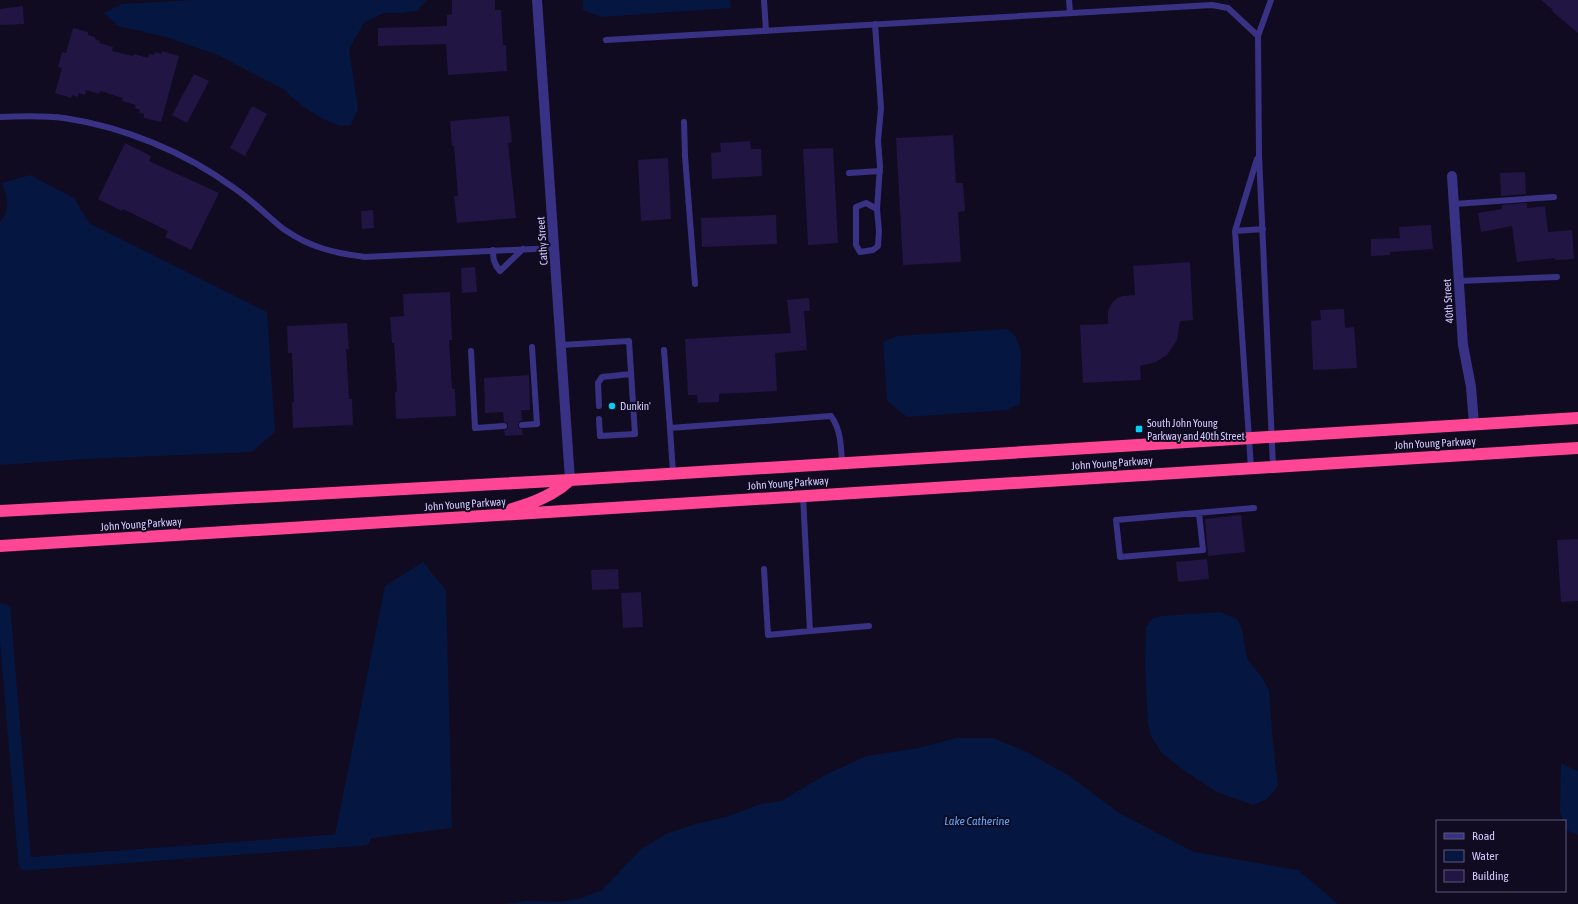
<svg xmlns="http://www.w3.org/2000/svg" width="1578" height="904" font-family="'Asap Condensed',sans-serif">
  <rect width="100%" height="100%" fill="#100b21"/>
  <!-- water -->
  <path fill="#051740" d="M193,0H427L417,11L399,13H383L364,23L349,49L358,109L351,125L340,126L323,119L302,106L283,89L218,55L166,37L118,26L104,13L122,4Z
    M583,0H730L731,8L601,17L583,10Z
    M30,175L74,198L89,223L267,312L275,432L252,452L85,459L0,465V222C11,209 7,197 2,183Z
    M1007,329L1016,337L1021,352L1020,404L1007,410L907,417L887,401L883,342L897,336Z
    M423,562L446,590L452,828L364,839L334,840L385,586Z
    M1220,612L1237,619L1242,629L1247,659L1261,676L1269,690L1272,733L1278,786L1267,799L1253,805L1217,792L1183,770L1161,752L1152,738L1148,725L1145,666L1146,627L1153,618L1163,616Z
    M956,738H993L1027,752L1071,777L1119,813L1194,852L1298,870L1338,904H503L527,901L559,902L579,899L602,890L641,849L666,834L696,824L729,816L761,804L781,801L827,774L867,756L919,748Z
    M1561,763L1578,771V835L1566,830L1565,821H1563L1560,812Z"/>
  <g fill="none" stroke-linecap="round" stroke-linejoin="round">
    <!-- canal -->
    <path stroke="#051740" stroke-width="13" d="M0,610H4L25,864L364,839"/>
  </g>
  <!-- building -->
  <path fill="#211543" d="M452,0H495V10H501L503,45H506L507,71L448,75L446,44L378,46V28L447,26V15L452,14Z
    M1541,0H1578V33L1552,11L1553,10Z
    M23,6L24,24L0,25V9Z
    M73,28L88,32V35L95,37V39L100,41L99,43L113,47L112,51L133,56L134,54L148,58L149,54L154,55L155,52L162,54V51L179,56L161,122L144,118V114L139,113L140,110L135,108L136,105L122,101L123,98L100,91L99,94L86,90L85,95L79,93L78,97L72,95L71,98L55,93L62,68L58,67L62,52L66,53Z
    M194,74L209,81L187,123L172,115Z
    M252,106L267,114L245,156L230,148Z
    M509,116L512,142L508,143L516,218L457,223L454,196H458L454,146H452L450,121Z
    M953,135L956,183H963L965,211L958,212L961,262L903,265L896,138Z
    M750,141L751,149H761L762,176L712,179L711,153L721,152L720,143Z
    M125,143L151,156L149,161L219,193L191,250L165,237L168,231L123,209L122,211L98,199Z
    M833,148L838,243L808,245L803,149Z
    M668,158L671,219L641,221L638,160Z
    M1525,172L1526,194L1501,196L1500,173Z
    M1527,203V208L1545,206L1548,232L1572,230L1574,259L1555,260V258L1517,262L1512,226L1481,232L1478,213L1502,209V205Z
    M373,210L374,228L362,229L361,211Z
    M776,215L777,244L702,247L701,218Z
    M1431,225L1433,249L1390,252V255L1371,256V239L1400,238L1399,227Z
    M1190,262L1193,320L1180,321L1177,340L1167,355L1156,362L1140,366L1141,380L1083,383L1080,325L1108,324V311L1112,303L1117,298L1123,296L1135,295L1133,266Z
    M475,267L477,292L462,293L461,268Z
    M450,292L452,340H449L452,389H455L456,416L396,419L395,392H397L394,343H392L390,317L404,316L403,294Z
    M809,298L810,311H804L807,350L775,353L777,391L719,394V402L698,403L697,395H688L685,339L791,333L787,300Z
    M1344,309L1345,328L1354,327L1357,368L1313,370L1311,321L1321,320L1320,310Z
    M347,323L349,349H346L349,399H352L353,425L293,428L292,402H294L292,353H288L287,326Z
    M529,375L530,410H521L522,420L519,422L518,425L519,428L522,429L523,435L505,436L504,430L507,429L508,426L507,423L504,422L503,412L485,413L484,378Z
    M1241,515L1245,552L1208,556L1205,519Z
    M1578,539V601L1561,602L1557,540Z
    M1207,559L1209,579L1178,582L1176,562Z
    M618,569L619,589L592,590L591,570Z
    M641,592L643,627L623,628L621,593Z"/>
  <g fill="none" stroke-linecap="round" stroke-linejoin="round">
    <!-- lane -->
    <path stroke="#393284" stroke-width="6" d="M764,0L766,31
      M1069,0L1070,13
      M875,24L881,108L878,141L880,166L877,209L879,231L878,246L873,250L860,252L856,245V207L866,203L877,209
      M1258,36L1271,0
      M606,40L1212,5L1228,8L1258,36L1259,155L1273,466
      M0,117C21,116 42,115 64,118C124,127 185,152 234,188C246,196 256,205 267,215C273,220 279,226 285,230C311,248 335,253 365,257L554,248
      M684,122L685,156L695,284
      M849,173L880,171
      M1454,204L1554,197
      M1235,231L1263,229
      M493,250C493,259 494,264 500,271L523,249
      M1459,281L1557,277
      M561,345L629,341L635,434L600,436L599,419
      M664,350L670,428
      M471,351L475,428L504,426
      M599,406L598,383L602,377L631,374
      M522,425L537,424L532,347
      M1251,468L1235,231L1257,159
      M673,473L670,428L831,416C841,430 841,446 842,463
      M803,496L810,631L869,626
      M1199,513L1203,550L1120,557L1116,520L1254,508
      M764,569L768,635L810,631"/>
    <!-- street -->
    <path stroke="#393284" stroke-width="10" d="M537,0L570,480
      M1452,176L1463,345L1471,387L1474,424"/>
    <!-- highway -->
    <path stroke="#ff4695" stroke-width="12" d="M512,509C534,503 554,495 570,480
      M0,511L570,480L1578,418
      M0,546L1578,448"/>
  </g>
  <!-- markers -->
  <g fill="#00d0f6" stroke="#100b21" stroke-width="1.5">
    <circle cx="612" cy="406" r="4"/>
    <rect x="1135" y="425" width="8" height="8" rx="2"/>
  </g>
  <g text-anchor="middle" stroke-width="4" stroke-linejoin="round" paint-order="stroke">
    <!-- street labels -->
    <g font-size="11" fill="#d3cbff" stroke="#100b21">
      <text transform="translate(542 241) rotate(-94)" y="4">Cathy Street</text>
      <text transform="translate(1448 301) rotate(-94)" y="4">40th Street</text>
      <text transform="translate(1435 443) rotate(-3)" y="4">John Young Parkway</text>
      <text transform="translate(1112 463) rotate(-4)" y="4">John Young Parkway</text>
      <text transform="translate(788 483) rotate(-4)" y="4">John Young Parkway</text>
      <text transform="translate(465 504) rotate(-4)" y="4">John Young Parkway</text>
      <text transform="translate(141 524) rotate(-4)" y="4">John Young Parkway</text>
    </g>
    <!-- poi labels -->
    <g font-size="11" fill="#d3cbff" stroke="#100b21" text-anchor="start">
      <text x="620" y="410">Dunkin'</text>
      <text x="1147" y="427">South John Young<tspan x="1147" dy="13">Parkway and 40th Street</tspan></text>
    </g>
    <!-- water labels -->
    <g font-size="12" font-style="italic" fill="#59a9ff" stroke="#100b21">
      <text x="977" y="825">Lake Catherine</text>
    </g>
  </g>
  <!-- legend -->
  <rect x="1436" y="820" width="130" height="72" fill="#100b21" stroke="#5e587a"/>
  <rect x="1444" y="833" width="20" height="6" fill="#393284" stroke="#5e587a"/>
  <text x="1472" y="840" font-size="12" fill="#d3cbff">Road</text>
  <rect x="1444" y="850" width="20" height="12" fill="#051740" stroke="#5e587a"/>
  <text x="1472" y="860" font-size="12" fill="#d3cbff">Water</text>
  <rect x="1444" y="870" width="20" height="12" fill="#211543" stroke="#5e587a"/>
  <text x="1472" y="880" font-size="12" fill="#d3cbff">Building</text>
</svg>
